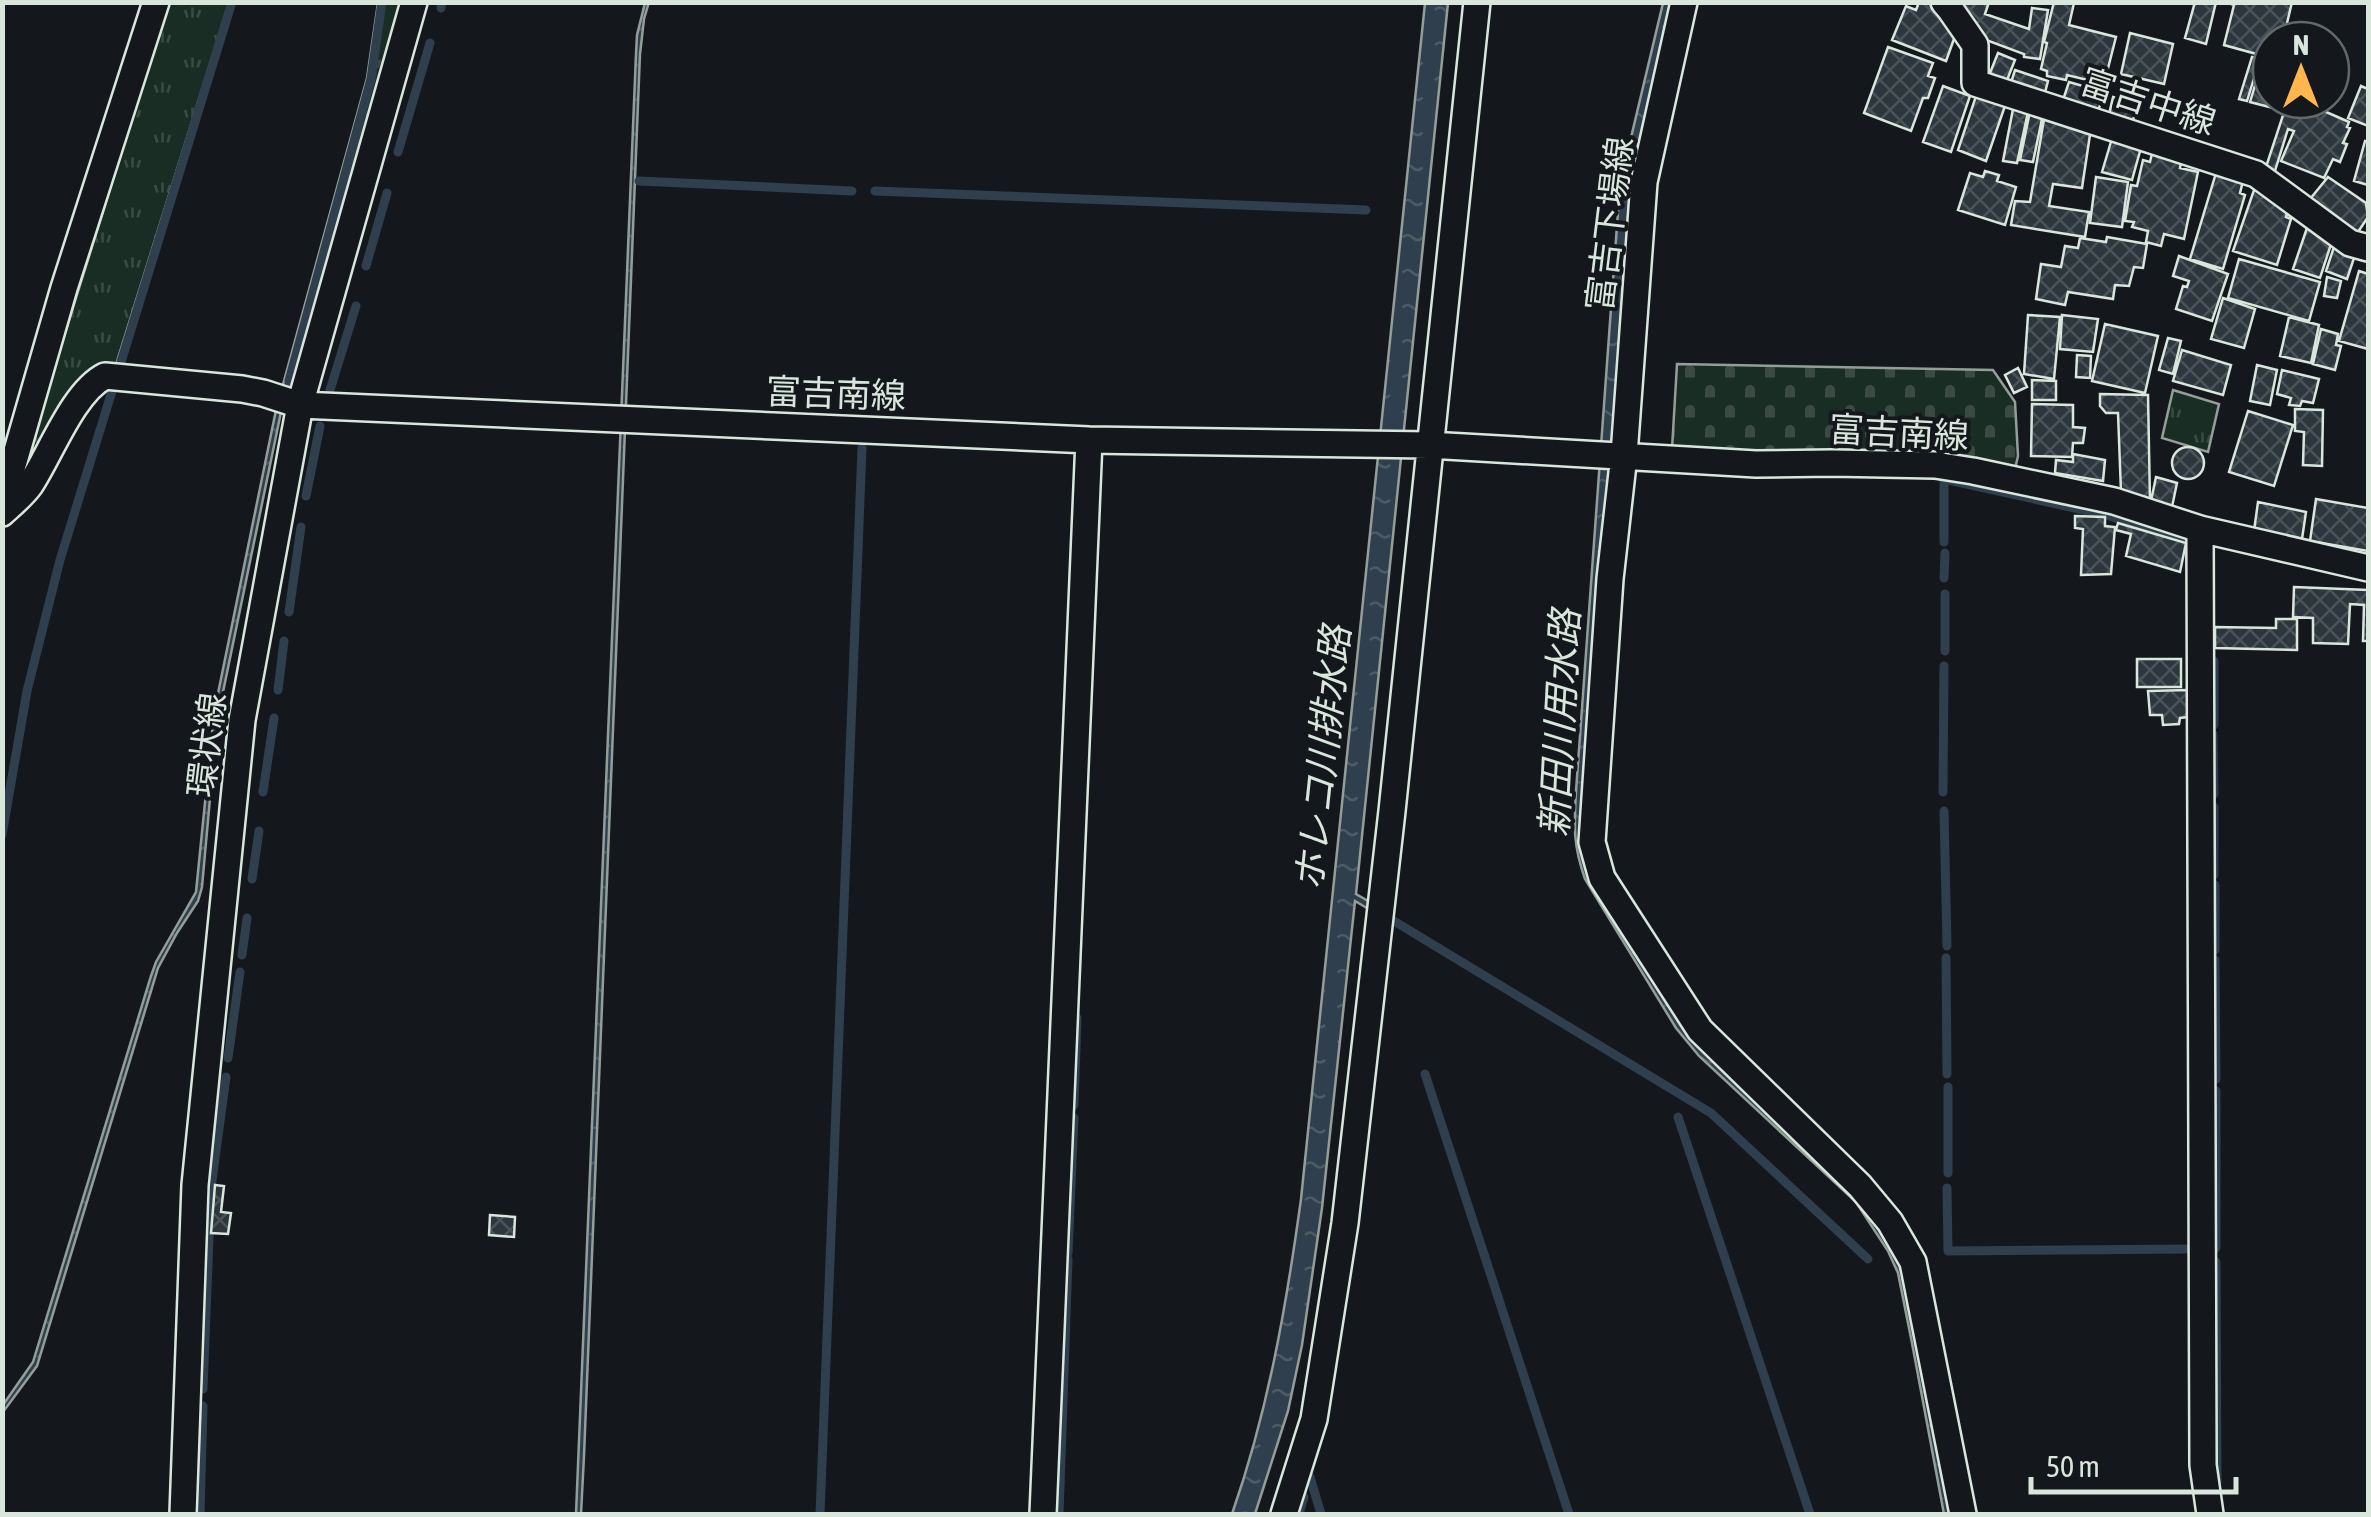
<svg xmlns="http://www.w3.org/2000/svg" width="2371" height="1517" font-family="'Asap Condensed','Noto Sans JP',sans-serif">
  <defs>
    <pattern id="grass-tufts" width="24" height="20" patternUnits="userSpaceOnUse" patternTransform="scale(2.5)"><rect width="24" height="20" fill="#1a2d24"/><path d="M3 7l-1-3M5 7V3M7 7l1-3M15 17l-1-3M17 17v-4M19 17l1-3" fill="none" stroke="#3b4b43"/></pattern>
    <pattern id="cemetery-stones" width="16" height="16" patternUnits="userSpaceOnUse" patternTransform="scale(2.5)"><rect width="16" height="16" fill="#1a2d24"/><path d="M2 7V4a2 2 0 0 1 4 0v3zM10 15v-3a2 2 0 0 1 4 0v3z" fill="#3b4b43"/></pattern>
    <pattern id="water-ripples" width="26" height="14" patternUnits="userSpaceOnUse" patternTransform="scale(2.5)"><rect width="26" height="14" fill="#2f3f4d"/><path d="M2 4q2-2 4 0t4 0M15 11q2-2 4 0t4 0" fill="none" stroke="#4c5b66"/></pattern>
    <pattern id="building-cross-hatch" width="8" height="8" patternUnits="userSpaceOnUse" patternTransform="scale(2.5)"><rect width="8" height="8" fill="#2c363c"/><path d="M0 0l8 8M0 8l8-8" fill="none" stroke="#4a5358"/></pattern>
  </defs>
  <rect width="100%" height="100%" fill="#14181c"/>
  <!-- grass -->
  <path fill="url(#grass-tufts)" stroke="#939e99" stroke-width="2.5" d="M168,3H229L114,371L18,484Z
    M378,3H400L395,29L295,384L281,392L367,78Z
    M2173,390L2219,404L2208,452L2162,438Z"/>
  <!-- cemetery -->
  <path fill="url(#cemetery-stones)" stroke="#939e99" stroke-width="2.5" d="M1677,364L1993,370L2015,402L2018,456L2015,469L1934,455L1672,449Z"/>
  <!-- water -->
  <path fill="url(#water-ripples)" stroke="#939e99" stroke-width="2.5" d="M649,2L644,19L640,54L584,1456L581,1514H576L636,54L637,35L645,3Z
    M1425,3H1448L1356,894L1391,914L1389,921L1355,901L1322,1208L1302,1345L1288,1411L1255,1514H1232C1268,1411 1286,1308 1301,1199Z
    M1663,3H1673L1630,189L1584,839L1674,1007L1863,1196L1902,1254L1955,1514H1944L1912,1343L1898,1273L1888,1251L1856,1202L1699,1056L1676,1028L1585,879C1573,845 1574,827 1576,791L1620,184Z
    M276,410L281,412L217,721L202,887L198,901L177,933L158,968L37,1366L3,1412V1405L33,1362L151,976L156,962L196,892L214,713Z"/>
  <g fill="none" stroke-linecap="round" stroke-linejoin="round">
    <!-- stream -->
    <path stroke="#2f3f4d" stroke-width="9" d="M441,8L442,2
      M398,152L430,43
      M639,181L852,191
      M875,191L1366,210
      M366,266L387,193
      M289,381L371,79L382,2
      M330,390L356,306
      M306,496L320,426
      M1944,542V479L2106,515L2188,541
      M1944,578L1945,553
      M1945,594V651
      M289,612L301,527
      M278,690L284,641
      M2214,725V661
      M2213,734L2214,794
      M263,792L274,718
      M1943,792L1944,666
      M2214,807V875
      M1944,811L1947,946
      M2,835L27,691L60,560L232,2
      M252,879L259,831
      M2215,885V950
      M1384,915L1711,1113L1868,1259
      M242,955L247,918
      M1946,958L1947,1074
      M2215,960L2216,1079
      M228,1058L240,972
      M1425,1074L1569,1514
      M1948,1087V1173
      M1074,1105L1077,1018
      M1678,1117L1810,1514
      M1947,1188L1948,1251L2186,1249
      M2216,1248V1091
      M1068,1253L1074,1118
      M2216,1262L2217,1482
      M203,1389L211,1188L226,1077
      M1310,1477L1321,1514
      M200,1514L203,1406
      M820,1514L862,448
      M1059,1514L1068,1259
      M1299,1514L1304,1497"/>
  </g>
  <!-- building -->
  <path fill="url(#building-cross-hatch)" stroke="#d8e6dc" stroke-width="2.5" d="M1919,2H1936L1942,8L1939,16L1958,28L1946,61L1892,40L1906,6L1916,10Z
    M1961,2H1989L1985,14L2029,29L2032,8L2048,10L2040,59L2024,57V54L1978,37L1959,10Z
    M2054,2L2074,3L2069,25L2116,37L2104,84L2067,75L2066,80L2047,76V71L2041,69L2047,43L2044,42Z
    M2195,2H2216L2206,44L2185,38Z
    M2226,2H2292L2283,40H2271V58L2224,45L2234,5Z
    M2130,33L2173,44L2164,84L2121,74Z
    M1888,47L1933,63L1928,76L1935,78L1928,98H1923L1911,131L1864,113Z
    M1998,53L2015,60L2005,85L1988,78Z
    M2252,57L2260,59L2247,101L2239,99Z
    M2263,59L2271,62V100H2275L2273,108L2250,102Z
    M2015,70L2048,81L2043,100L2009,89Z
    M2069,82L2104,92L2096,118L2061,106Z
    M1943,86L1970,96L1951,152L1923,142Z
    M2361,86L2368,89V126L2348,118Z
    M1978,90L2007,100L1986,161L1958,150Z
    M2113,97L2137,103L2132,125L2108,119Z
    M2288,100H2299L2349,122L2347,127L2350,128L2343,143L2347,144L2340,162L2333,159L2324,178L2281,161L2294,131L2288,129L2273,177L2264,173Z
    M2013,109L2028,112L2017,163L2003,161Z
    M2030,111L2043,114L2033,162L2020,160Z
    M2044,119L2091,128L2082,188L2053,184L2049,206L2089,212L2085,237L2011,225L2015,201L2030,202Z
    M2113,135L2142,144L2132,180L2102,172Z
    M2365,141L2368,142V185L2354,181Z
    M2153,149L2182,157L2180,168L2198,172L2184,239L2164,234L2161,246L2146,242L2148,231L2132,227L2134,222L2125,221L2131,185L2137,186L2143,160L2150,162Z
    M1985,171L1999,175L1997,181L2016,187L2005,225L1958,210L1970,173L1983,177Z
    M2216,173L2243,181L2240,193L2245,195L2223,269L2190,259Z
    M2096,177L2128,182L2122,227L2090,223Z
    M2328,177L2366,203L2368,217L2354,238L2306,204Z
    M2254,190L2275,197L2289,206L2286,217L2291,219L2277,265L2233,251Z
    M2307,228L2333,238L2320,278L2293,269Z
    M2107,237L2147,244L2143,268L2134,267L2129,286L2115,285L2113,299L2068,292L2065,305L2036,299L2041,264L2061,267L2065,246L2078,248L2080,238L2106,242Z
    M2335,244L2356,252L2347,279L2326,271Z
    M2179,256L2228,274L2212,321L2176,309L2183,286L2187,287L2189,281L2173,276Z
    M2239,259L2320,282L2309,321L2228,298Z
    M2359,271L2368,274V349L2339,341Z
    M2327,277L2341,281L2337,298L2324,296Z
    M2223,298L2255,309L2244,348L2211,339Z
    M2028,315L2060,317L2054,379L2024,374Z
    M2062,315L2098,319L2093,352L2060,349Z
    M2289,317L2319,325L2311,363L2280,356Z
    M2105,324L2158,336L2145,393L2092,381Z
    M2321,329L2338,334L2336,345L2341,346L2335,370L2313,364Z
    M2168,338L2181,341L2173,374L2159,370Z
    M2182,350L2231,365L2223,395L2173,381Z
    M2077,355L2091,356L2090,378L2076,377Z
    M2257,365L2277,370L2270,405L2250,401Z
    M2018,368L2027,387L2014,393L2005,375Z
    M2282,370L2319,379L2313,403L2302,401L2300,406L2289,405L2291,398L2277,394Z
    M2032,380L2056,381V400H2032Z
    M2100,394L2148,395L2150,501L2121,492L2118,413H2106L2100,406Z
    M2032,404L2073,405V427L2085,428L2083,443H2073L2072,457L2031,456Z
    M2295,409L2323,410L2322,466L2303,465L2304,432L2295,431Z
    M2248,411L2293,425L2274,486L2229,472Z
    M2172 463a16 16 0 1 1 32 0a16 16 0 1 1-32 0Z
    M2073,454L2105,460L2103,481L2055,473L2056,460L2073,462Z
    M2156,477L2177,483L2172,507L2151,501Z
    M2316,499L2368,508V551L2310,541Z
    M2258,502L2306,512L2302,539L2254,531Z
    M2075,516L2105,517V526L2115,527L2111,574L2081,575L2083,529L2075,528Z
    M2118,523L2186,543L2180,572L2126,556L2131,534L2116,530Z
    M2294,587L2368,590V641H2363L2364,605L2350,604L2348,644L2313,643V618L2293,617Z
    M2276,619H2297V650L2215,648V627L2276,628Z
    M2137,659H2181V687H2137Z
    M2188,690L2189,717L2180,718L2179,724L2163,725L2162,715H2150L2148,691Z
    M215,1185L224,1186L221,1212L231,1213L228,1234L211,1233Z
    M490,1215L515,1217L514,1237L489,1235Z"/>
  <g fill="none" stroke-linecap="round" stroke-linejoin="round">
    <defs>
      <path id="street" d="M1684,2L1644,182L1624,455L1610,579L1592,842L1602,878L1700,1030L1860,1186L1890,1222L1913,1262L1963,1514
        M1944,2L1950,9L1975,45V83L2256,174L2350,243L2368,248
        M2,503L64,288L156,2
        M2,513C12,504 23,495 30,485C50,455 73,392 105,376L242,389L263,393L300,405L1089,440L1429,445L1756,464L1833,463L1935,465L1973,471L2114,501L2200,529L2368,568
        M2200,529L2203,1465L2210,1514
        M183,1514L195,1185L242,720L300,405L414,2
        M1043,1514L1089,440
        M1284,1514L1314,1419L1345,1223L1392,811L1477,2"/>
    </defs>
    <!-- street casing -->
    <use href="#street" stroke="#d8e6dc" stroke-width="30"/>
    <!-- street -->
    <use href="#street" stroke="#14181c" stroke-width="25"/>
  </g>
  <g text-anchor="middle" stroke-width="8" stroke-linejoin="round" paint-order="stroke">
    <!-- street labels -->
    <g font-size="35" fill="#d8e6dc" stroke="#14181c">
      <text transform="translate(2148 102) rotate(18)" y="12">富吉中線</text>
      <text transform="translate(1610 224) rotate(-83)" y="12">富吉下場線</text>
      <text transform="translate(836 394) rotate(2)" y="12">富吉南線</text>
      <text transform="translate(1899 433) rotate(3)" y="12">富吉南線</text>
      <text transform="translate(207 745) rotate(-83)" y="12">環状線</text>
    </g>
    <!-- water labels -->
    <g font-size="38" font-style="italic" fill="#d8e6dc" stroke="#14181c">
      <text transform="translate(1560 723) rotate(-87)" y="13">新田川用水路</text>
      <text transform="translate(1323 758) rotate(-84)" y="13">ホレコ川排水路</text>
    </g>
  </g>
  <!-- border -->
  <rect width="2371" height="1517" fill="none" stroke="#d8e6dc" stroke-width="10"/>
  <!-- north arrow -->
  <g transform="translate(2301 70)"><circle r="48" fill="#14181c" stroke="#626a69" stroke-width="2.5"/>
  <path d="M0-8L18 38L0 25L-18 38Z" fill="#ffb74d"/>
  <text y="-15" font-size="28" font-weight="bold" text-anchor="middle" fill="#d8e6dc">N</text>
  </g>
  <!-- scale -->
  <path d="M2031 1477v15h205v-15" fill="none" stroke="#d8e6dc" stroke-width="5"/>
  <text x="2046" y="1477" font-size="30" fill="#d8e6dc" stroke="#14181c" stroke-width="8" paint-order="stroke">50 m</text>
</svg>
